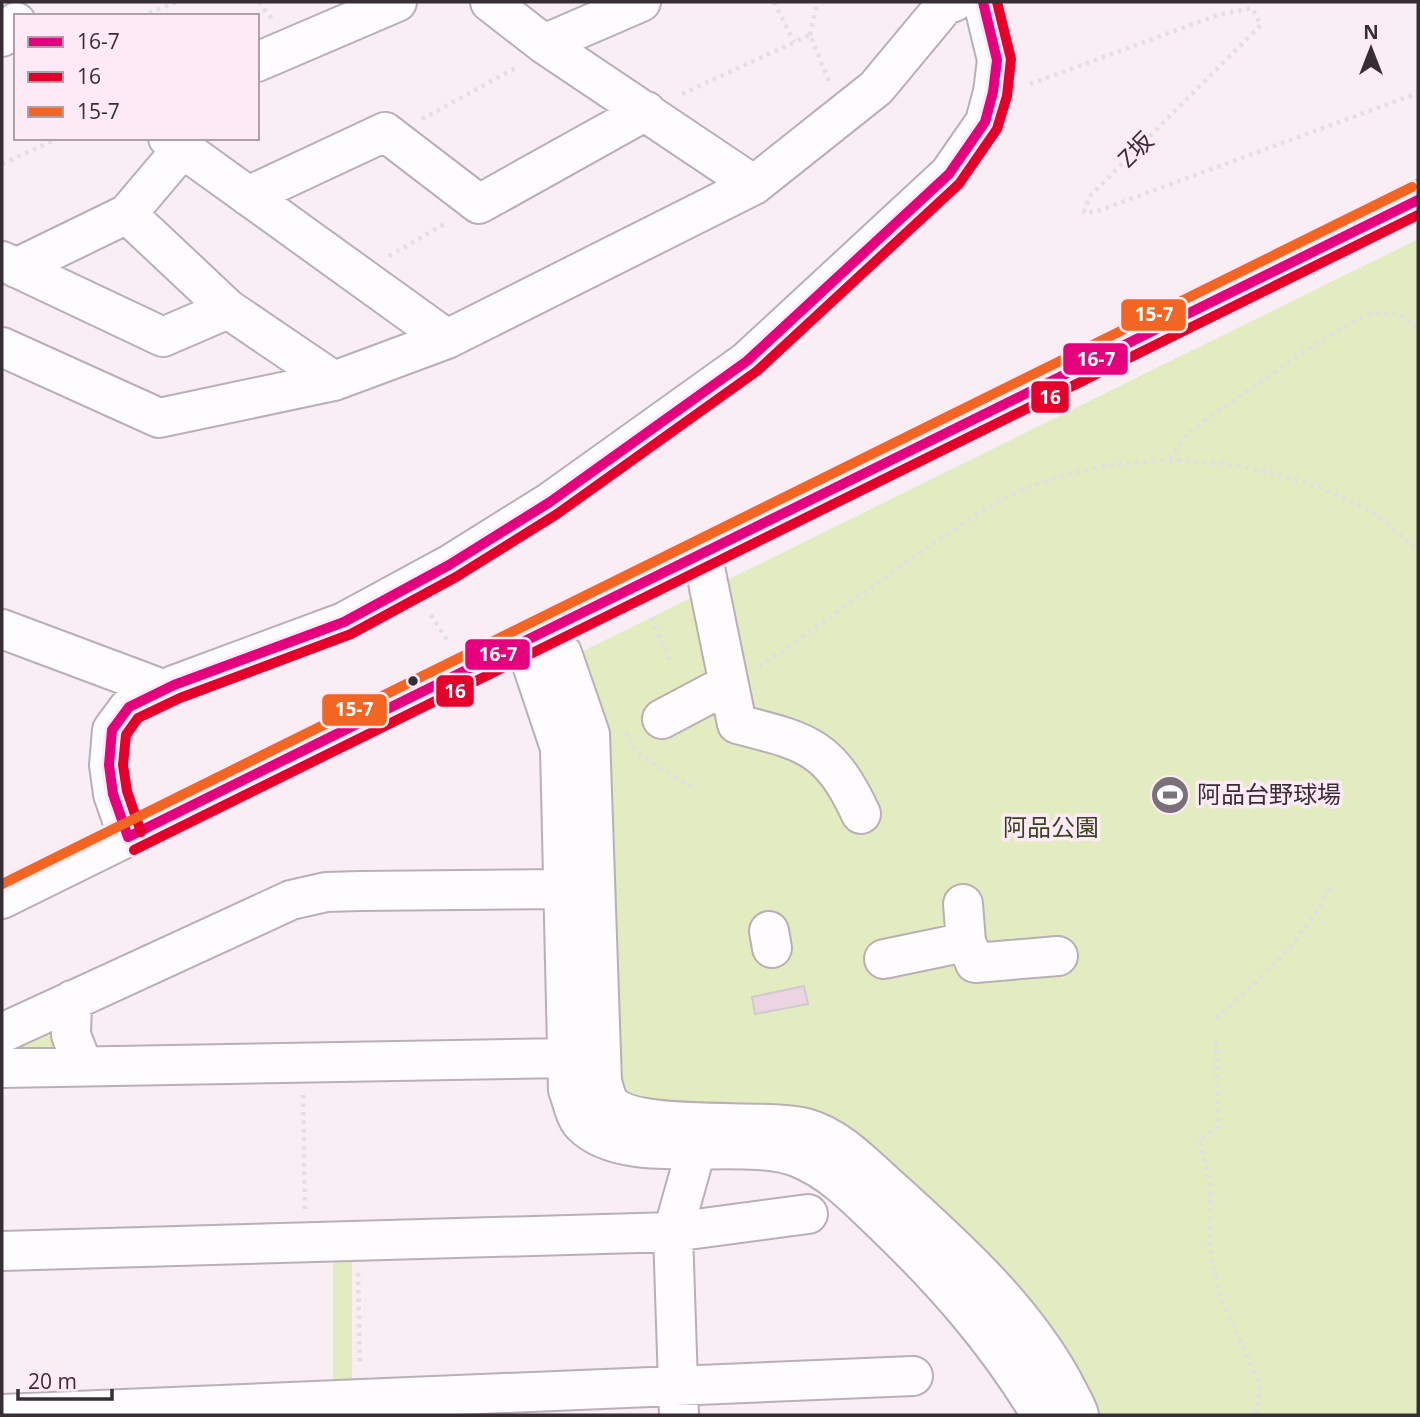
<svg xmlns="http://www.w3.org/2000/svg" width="1420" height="1417" font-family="'Open Sans','Noto Sans JP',sans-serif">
  <rect width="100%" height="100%" fill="#faeef5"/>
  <!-- green -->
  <path fill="#e3ecc1" d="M1418,239V1415H1094L967,1238L633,1102L611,1079L577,654Z
    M53,1026L57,1051L2,1050Z
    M333,1261H352V1382H333Z"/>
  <!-- building -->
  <path fill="#ebd5e3" stroke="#d2c9ce" stroke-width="2" d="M804,986L808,1004L755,1014L752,997Z"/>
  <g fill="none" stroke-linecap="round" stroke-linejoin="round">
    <defs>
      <path id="minor" d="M2,37L16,22
        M544,44L641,2
        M257,62L397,2
        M168,138L447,339L754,185L544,44L490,2
        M754,185L876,88L945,5L954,2
        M248,196L385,132L479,204L646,111
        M127,214L228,309
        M2,261L163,337L228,309L334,381
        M16,268L127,214L182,149
        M2,347L159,418L334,381L447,339
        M702,553L737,724C806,742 829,745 861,814
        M2,629L165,690
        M524,641L560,748L568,1090C572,1100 575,1117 582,1124C627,1170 743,1135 799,1158C831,1171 855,1196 879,1219C942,1279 996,1340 1041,1415
        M562,653L590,734L602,1082C604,1088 606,1097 609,1102C631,1133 765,1117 806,1128C839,1137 866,1167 891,1189C955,1247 1021,1306 1063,1382C1068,1393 1076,1404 1079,1415
        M662,719L728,684
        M128,837L113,794L109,765L112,730L129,707L174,685L344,622L449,565L550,502L747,361L949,174L985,122L993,92L997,60L983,2
        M2,899L1418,200
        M963,904L966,942L975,963L1058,956
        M769,931L772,948
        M884,959L966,942
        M72,1000L71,1035L83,1066
        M2,1033L291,900L326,892L360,891L565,889
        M2,1068L567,1058
        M2,1251L673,1232L808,1214
        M2,1414L913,1376
        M679,1415L673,1232L696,1150"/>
    </defs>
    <!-- minor casing -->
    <use href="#minor" stroke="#b9afb5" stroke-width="42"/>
    <!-- path -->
    <path stroke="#e2dfe1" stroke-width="4.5" stroke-dasharray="3.5 5" stroke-linecap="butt" d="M259,2L272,19
      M774,2L794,42
      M141,16L177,2
      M810,35L817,2
      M1030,84L1218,15L1252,8L1261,25L1089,197L1084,212H1095L1418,93
      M682,94L810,35L829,81
      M422,119L519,66
      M2,164L59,138
      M389,256L448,222
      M1169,458L1191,430L1312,346L1367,314H1398L1418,328
      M431,615L447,640
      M651,618L672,665
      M759,666C826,623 888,572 955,529C971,519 988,506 1005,498C1117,444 1254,450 1364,508C1383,518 1401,537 1418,550
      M626,732L636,753L694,788
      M1216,1018C1260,979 1306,939 1331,885
      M1216,1041L1218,1126L1199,1140L1211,1187L1209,1244L1219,1293L1260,1385L1256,1415
      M303,1095L305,1209
      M358,1273L360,1366"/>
    <!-- minor -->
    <use href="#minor" stroke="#fefcfe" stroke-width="38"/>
    <defs>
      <path id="bus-1" d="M128,837L1418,200
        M128,837L113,794L109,765L112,730L129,707L174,685L344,622L449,565L550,502L747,361L949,174L985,122L993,92L997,60L983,2"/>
      <path id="bus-2" d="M141,832L127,791L123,765L126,735L138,718L180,698L351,634L456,577L557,514L757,371L959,184L997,129L1007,96L1011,59L997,2
        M134,850L1418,215"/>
      <path id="bus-3" d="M2,884L1412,187"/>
    </defs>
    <!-- bus-1 casing -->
    <use href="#bus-1" stroke="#feeaf6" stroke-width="16"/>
    <!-- bus-2 casing -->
    <use href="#bus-2" stroke="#feeaf6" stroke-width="16"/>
    <!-- bus-3 casing -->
    <use href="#bus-3" stroke="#feeaf6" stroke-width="16"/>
    <!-- bus-1 -->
    <use href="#bus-1" stroke="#e5007d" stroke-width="10"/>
    <!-- bus-2 -->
    <use href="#bus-2" stroke="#e4002b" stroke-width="10"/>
    <!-- bus-3 -->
    <use href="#bus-3" stroke="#f26522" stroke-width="10"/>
  </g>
  <!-- icons -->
  <defs>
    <symbol id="stadium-disc" viewBox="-11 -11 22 22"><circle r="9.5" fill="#7b7178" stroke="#feeaf6"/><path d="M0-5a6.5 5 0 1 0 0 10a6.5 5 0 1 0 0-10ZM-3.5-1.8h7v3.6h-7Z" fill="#fff"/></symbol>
  </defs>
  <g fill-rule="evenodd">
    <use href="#stadium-disc" x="1148" y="773" width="44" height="44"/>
  </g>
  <!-- markers -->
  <circle fill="#372e34" stroke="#feeaf6" stroke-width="2.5" cx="413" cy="681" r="6"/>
  <g text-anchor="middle" stroke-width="7" stroke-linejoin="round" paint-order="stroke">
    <!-- street labels -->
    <g font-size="24" fill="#372e34" stroke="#feeaf6">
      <text transform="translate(1136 150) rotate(-45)" y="8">Z坂</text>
    </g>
    <!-- poi labels -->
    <g font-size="24" fill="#372e34" stroke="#feeaf6" text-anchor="start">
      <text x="1197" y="803">阿品台野球場</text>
    </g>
    <!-- park labels -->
    <g font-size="24" fill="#38431c" stroke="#feeaf6">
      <text x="1051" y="836">阿品公園</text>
    </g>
  </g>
  <g stroke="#feeaf6" stroke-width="2.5">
    <rect x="1120" y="298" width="67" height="34" rx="7" fill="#f26522"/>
    <rect x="1062" y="342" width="67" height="34" rx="7" fill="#e5007d"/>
    <rect x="1030" y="380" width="40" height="34" rx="7" fill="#e4002b"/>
    <rect x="464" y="638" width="67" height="33" rx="7" fill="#e5007d"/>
    <rect x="435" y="674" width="40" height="34" rx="7" fill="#e4002b"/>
    <rect x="321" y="693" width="67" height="34" rx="7" fill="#f26522"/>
  </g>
  <g font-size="19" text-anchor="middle" font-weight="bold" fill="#fff">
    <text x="1154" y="321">15-7</text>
    <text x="1096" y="366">16-7</text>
    <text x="1050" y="404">16</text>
    <text x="498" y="661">16-7</text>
    <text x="455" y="698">16</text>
    <text x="354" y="716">15-7</text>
  </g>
  <!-- border -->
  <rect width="1420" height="1417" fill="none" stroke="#372e34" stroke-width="7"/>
  <!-- legend -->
  <rect x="14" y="14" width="245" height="126" fill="#feeaf6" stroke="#ae9fa8" stroke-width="2"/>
  <rect x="28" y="37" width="35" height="10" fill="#e5007d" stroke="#ae9fa8" stroke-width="2"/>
  <text x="77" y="49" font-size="21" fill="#372e34">16-7</text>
  <rect x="28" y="72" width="35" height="10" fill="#e4002b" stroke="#ae9fa8" stroke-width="2"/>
  <text x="77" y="84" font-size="21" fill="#372e34">16</text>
  <rect x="28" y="107" width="35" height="10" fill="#f26522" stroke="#ae9fa8" stroke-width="2"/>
  <text x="77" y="119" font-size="21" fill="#372e34">15-7</text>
  <!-- north arrow -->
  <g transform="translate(1371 49)" stroke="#feeaf6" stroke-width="5" paint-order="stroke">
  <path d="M0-5L12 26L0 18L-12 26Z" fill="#372e34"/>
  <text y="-10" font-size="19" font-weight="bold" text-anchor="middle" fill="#372e34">N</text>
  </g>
  <!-- scale -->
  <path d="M18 1389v10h94v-10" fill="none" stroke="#372e34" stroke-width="3.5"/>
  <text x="28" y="1389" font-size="21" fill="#372e34" stroke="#feeaf6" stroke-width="5" paint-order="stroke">20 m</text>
</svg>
